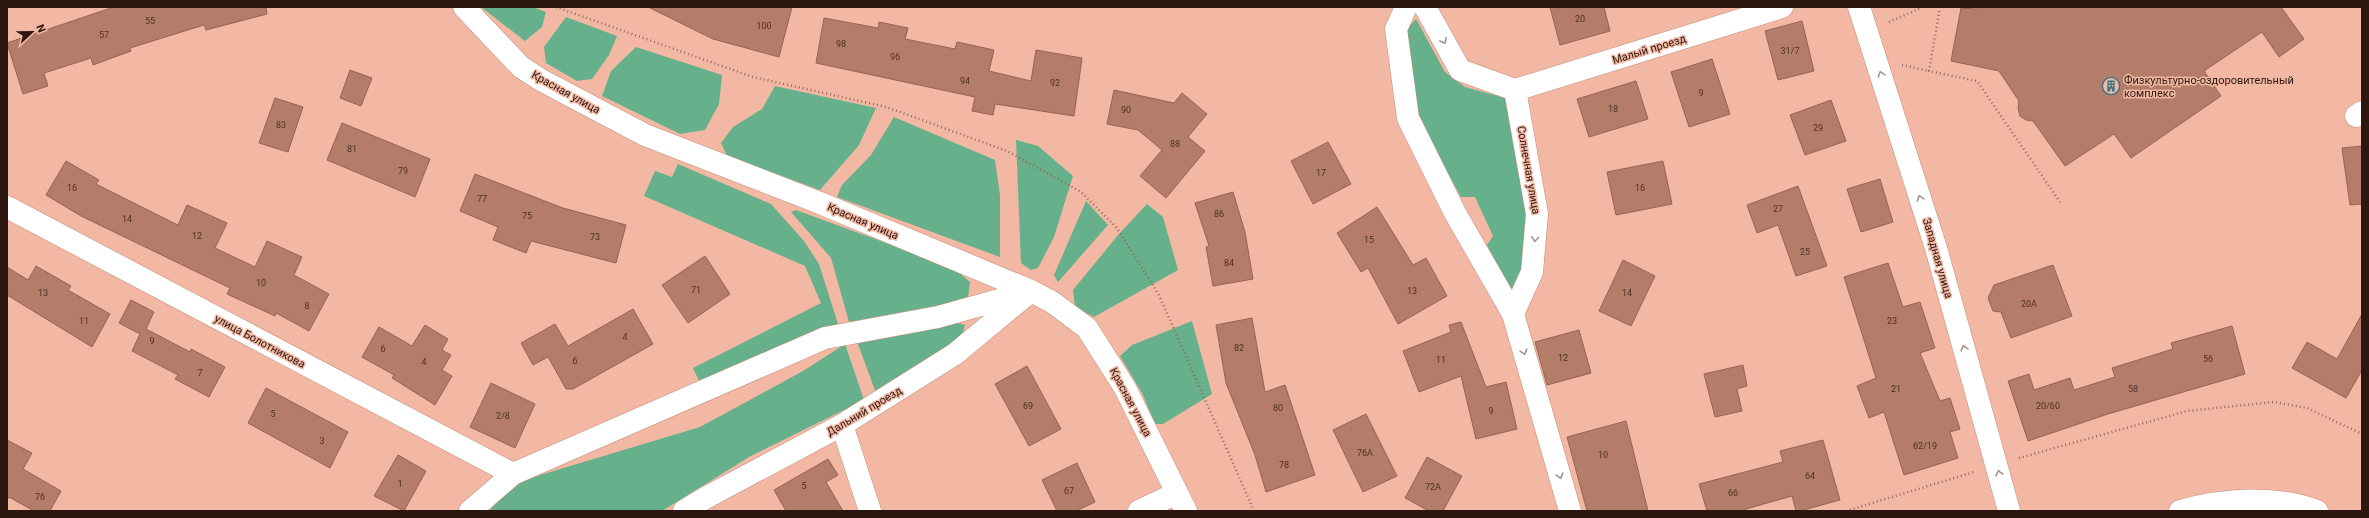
<svg xmlns="http://www.w3.org/2000/svg" width="2369" height="518" font-family="Roboto,sans-serif">
  <rect width="100%" height="100%" fill="#f2b8a3"/>
  <!-- green -->
  <path fill="#66b18b" d="M481,7H533L546,12L542,27L525,41Z
    M566,17L617,36L609,55L592,79L577,81L546,63L544,47Z
    M1416,19L1445,72L1465,87L1505,98C1514,142 1542,243 1518,282C1516,285 1512,288 1509,291L1487,245L1493,236L1475,197H1461L1418,118L1404,32Z
    M636,47L722,75L719,104L705,130L680,134L602,96L611,71Z
    M775,86L876,108L859,145L820,190L727,156L721,143L733,127L762,109Z
    M894,117L995,160L1000,195V257L837,197L842,185L871,155Z
    M1016,140L1038,146L1073,176L1054,237L1038,268L1031,270L1021,263Z
    M678,164L771,204L804,241L819,264L838,324L801,336L701,385L693,368L821,303L805,266L644,196L655,171L672,177Z
    M1086,201L1108,225L1058,282L1054,275Z
    M1147,204L1163,217L1178,270L1094,317L1075,307L1073,290L1118,235Z
    M796,210L954,268L970,282L968,297L957,302L849,322L831,258L791,212Z
    M1192,321L1212,394L1163,424H1155L1142,393L1120,356L1132,345Z
    M954,322L965,325L962,336L876,393L856,339Z
    M845,344L864,400L749,457L662,511H489L517,482L700,427L803,371Z"/>
  <!-- building -->
  <path fill="#b47d6a" stroke="#976350" d="M114,7H266L267,14L206,30L204,25L130,48L131,51L93,65L91,58L44,73L48,86L23,94L7,43Z
    M648,7H792L779,57L713,39Z
    M1550,7H1604L1610,31L1560,45Z
    M1978,7H2281L2304,39L2279,57L2262,32L2204,71L2221,96L2131,158L2114,134L2065,166L2033,121L2026,120L2020,116L2018,108L2019,101L1999,71L1951,61L1961,8L1975,9Z
    M824,18L878,28L879,22L908,28L905,39L955,49L957,42L994,50L989,71L1031,81L1036,50L1082,58L1074,116L995,104L993,115L972,111L975,97L816,63Z
    M1802,21L1814,71L1778,80L1765,31Z
    M1712,59L1730,114L1689,127L1671,72Z
    M350,70L372,78L361,106L340,98Z
    M1636,81L1648,119L1589,137L1577,99Z
    M1114,90L1174,103L1182,93L1207,114L1188,137L1205,151L1166,198L1140,176L1162,150L1138,130L1107,124Z
    M275,98L303,107L288,152L259,143Z
    M1831,100L1846,141L1805,155L1790,115Z
    M342,123L430,159L415,197L327,160Z
    M1328,142L1351,184L1313,204L1291,161Z
    M2362,146V204L2350,205L2342,148Z
    M66,161L99,180L96,184L178,225L187,205L227,223L215,248L255,267L267,241L302,257L294,275L329,294L309,331L276,313L275,316L227,294L230,288L81,216L46,195Z
    M1663,161L1672,204L1616,215L1607,172Z
    M475,174L563,208L626,225L616,263L531,241L526,253L493,240L498,227L460,211Z
    M1880,179L1893,222L1861,232L1847,189Z
    M1798,186L1827,266L1796,276L1778,225L1757,233L1747,205Z
    M1233,192L1245,232L1253,279L1213,286L1206,247L1209,246L1195,203Z
    M1377,207L1413,265L1426,258L1447,296L1398,324L1368,268L1361,272L1337,233Z
    M705,256L730,294L688,323L662,285Z
    M1623,260L1655,276L1631,326L1599,311Z
    M1888,263L1903,307L1920,302L1935,348L1920,353L1940,401L1950,398L1960,429L1950,432L1958,458L1904,475L1884,412L1869,418L1857,386L1876,378L1844,277Z
    M2053,265L2072,316L2011,338L2001,312L1993,311L1988,298L1994,285Z
    M36,266L71,286L68,290L110,314L92,347L7,295V267L28,280Z
    M131,300L154,312L146,329L190,352L191,349L225,367L209,397L175,379L178,375L132,351L140,334L119,323Z
    M633,309L653,344L573,389H566L548,357L533,365L521,343L555,324L568,346Z
    M2362,314V370L2346,398L2292,368L2307,342L2337,359Z
    M1252,318L1265,392L1285,385L1315,475L1266,492L1255,455L1226,383L1216,325Z
    M1461,322L1486,387L1506,382L1517,429L1476,439L1461,376L1419,392L1403,351L1451,332L1449,325Z
    M425,325L448,339L442,350L451,355L442,370L452,376L435,405L392,378L394,375L362,357L379,327L412,346Z
    M2232,326L2245,374L2108,414L2028,441L2008,381L2029,374L2034,390L2070,378L2074,390L2115,377L2112,368L2173,349L2171,343Z
    M1579,330L1591,373L1547,385L1535,342Z
    M1743,365L1747,386L1737,389L1742,411L1715,417L1704,374Z
    M1027,366L1061,429L1029,446L995,384Z
    M491,383L535,404L515,448L470,427Z
    M266,388L348,432L330,468L248,423Z
    M1366,414L1397,476L1363,492L1333,430Z
    M1626,421L1648,511H1587L1567,437Z
    M7,440L32,453L23,469L61,491L50,511H34L9,497L7,500Z
    M1823,440L1840,500L1800,511H1796L1792,496L1739,511H1707L1699,484L1783,462L1780,451Z
    M398,455L426,471L404,511L374,496Z
    M1427,457L1462,476L1443,511H1429L1405,498Z
    M828,459L838,475L826,482L843,511H786L774,490Z
    M1077,463L1095,502L1076,511H1057L1042,480Z"/>
  <g fill="none" stroke-linecap="round" stroke-linejoin="round">
    <defs>
      <path id="minor" d="M464,7L521,67L541,80L645,135L820,203L1031,291L1052,302L1087,328L1125,388L1186,511
        M1406,7L1396,29L1408,118L1455,213L1513,314L1570,511
        M1425,7L1460,70L1515,90
        M1859,7L1936,248L2009,511
        M1515,90L1782,7
        M2356,116L2362,112
        M7,207L513,474
        M1513,314L1532,272L1537,214L1515,90
        M842,425L870,511
        M470,511L513,474L825,338L938,317L1031,291
        M684,511L707,497L842,425L955,354L1025,296
        M1139,511L1177,493
        M2180,511C2223,499 2274,495 2317,511"/>
    </defs>
    <!-- minor casing -->
    <use href="#minor" stroke="#c48c79" stroke-width="23"/>
    <!-- path -->
    <path stroke="#936b5d" stroke-width="2.5" stroke-dasharray="1 3" stroke-linecap="butt" d="M556,7L753,77L886,107L1007,151L1081,192L1117,228L1159,295L1254,511
      M1940,7L1929,71L1977,81L2060,202
      M1889,22L1923,7
      M1902,65L1929,71
      M2019,458L2187,411L2274,402L2307,408L2362,434
      M1846,511L1974,472"/>
    <!-- minor -->
    <use href="#minor" stroke="#fff" stroke-width="22"/>
  </g>
  <!-- one-way arrows -->
  <defs><path id="oneway-chevron" d="M-2-3.5L2.5 0L-2 3.5" fill="none" stroke-width="1.6" stroke-linecap="round" stroke-linejoin="round"/></defs>
  <g stroke="#a09793">
    <use href="#oneway-chevron" transform="translate(1444 41) rotate(61)"/>
    <use href="#oneway-chevron" transform="translate(1881 74) rotate(-108)"/>
    <use href="#oneway-chevron" transform="translate(1920 198) rotate(-108)"/>
    <use href="#oneway-chevron" transform="translate(1535 239) rotate(95)"/>
    <use href="#oneway-chevron" transform="translate(1964 348) rotate(-106)"/>
    <use href="#oneway-chevron" transform="translate(1524 352) rotate(74)"/>
    <use href="#oneway-chevron" transform="translate(1999 473) rotate(-104)"/>
    <use href="#oneway-chevron" transform="translate(1560 476) rotate(74)"/>
  </g>
  <!-- icons -->
  <defs>
    <symbol id="building-ring" viewBox="-11 -11 22 22"><circle r="9.5" fill="#f2b8a3" stroke="#347588" stroke-width="1.5"/><path d="M-4-6H4V6H1V3H-1V6H-4ZM-2.5-4.3h1.7v1.8h-1.7ZM.8-4.3h1.7v1.8H.8ZM-2.5-1h1.7V.8h-1.7ZM.8-1h1.7V.8H.8Z" fill="#347588"/></symbol>
  </defs>
  <g fill-rule="evenodd">
    <use href="#building-ring" x="2101" y="76" width="20" height="20"/>
  </g>
  <g text-anchor="middle" stroke-width="3" stroke-linejoin="round" paint-order="stroke">
    <!-- number labels -->
    <g font-size="9" fill="#4d3026">
      <text x="1580" y="22">20</text>
      <text x="150" y="24">55</text>
      <text x="764" y="29">100</text>
      <text x="104" y="38">57</text>
      <text x="841" y="47">98</text>
      <text x="1790" y="54">31/7</text>
      <text x="895" y="60">96</text>
      <text x="965" y="84">94</text>
      <text x="1055" y="86">92</text>
      <text x="1701" y="96">9</text>
      <text x="1613" y="112">18</text>
      <text x="1126" y="113">90</text>
      <text x="281" y="128">83</text>
      <text x="1818" y="131">29</text>
      <text x="1175" y="147">88</text>
      <text x="352" y="152">81</text>
      <text x="403" y="174">79</text>
      <text x="1321" y="176">17</text>
      <text x="72" y="191">16</text>
      <text x="1640" y="191">16</text>
      <text x="482" y="202">77</text>
      <text x="1778" y="212">27</text>
      <text x="1219" y="217">86</text>
      <text x="527" y="219">75</text>
      <text x="127" y="222">14</text>
      <text x="197" y="239">12</text>
      <text x="595" y="240">73</text>
      <text x="1369" y="243">15</text>
      <text x="1805" y="255">25</text>
      <text x="1229" y="266">84</text>
      <text x="261" y="286">10</text>
      <text x="696" y="293">71</text>
      <text x="1412" y="294">13</text>
      <text x="43" y="296">13</text>
      <text x="1627" y="296">14</text>
      <text x="2029" y="307">20А</text>
      <text x="307" y="309">8</text>
      <text x="84" y="324">11</text>
      <text x="1892" y="324">23</text>
      <text x="625" y="340">4</text>
      <text x="152" y="344">9</text>
      <text x="1239" y="351">82</text>
      <text x="383" y="352">6</text>
      <text x="1563" y="361">12</text>
      <text x="2208" y="362">56</text>
      <text x="1441" y="363">11</text>
      <text x="575" y="364">6</text>
      <text x="424" y="365">4</text>
      <text x="200" y="376">7</text>
      <text x="1896" y="392">21</text>
      <text x="2133" y="392">58</text>
      <text x="1028" y="409">69</text>
      <text x="2048" y="409">20/60</text>
      <text x="1278" y="411">80</text>
      <text x="1491" y="414">9</text>
      <text x="273" y="417">5</text>
      <text x="503" y="419">2/8</text>
      <text x="322" y="444">3</text>
      <text x="1925" y="449">62/19</text>
      <text x="1365" y="456">76А</text>
      <text x="1603" y="458">10</text>
      <text x="1284" y="468">78</text>
      <text x="1810" y="479">64</text>
      <text x="400" y="487">1</text>
      <text x="804" y="489">5</text>
      <text x="1433" y="490">72А</text>
      <text x="1069" y="494">67</text>
      <text x="1733" y="496">66</text>
      <text x="40" y="500">76</text>
    </g>
    <!-- street labels -->
    <g font-size="11" fill="#2b170f" stroke="#f2b8a3">
      <text transform="translate(1649 49) rotate(-17)" y="4">Малый проезд</text>
      <text transform="translate(566 92) rotate(29)" y="4">Красная улица</text>
      <text transform="translate(1529 170) rotate(80)" y="4">Солнечная улица</text>
      <text transform="translate(863 221) rotate(23)" y="4">Красная улица</text>
      <text transform="translate(1938 258) rotate(74)" y="4">Западная улица</text>
      <text transform="translate(260 341) rotate(28)" y="4">улица Болотникова</text>
      <text transform="translate(1131 402) rotate(62)" y="4">Красная улица</text>
      <text transform="translate(864 411) rotate(-31)" y="4">Дальний проезд</text>
    </g>
    <!-- poi labels -->
    <g font-size="11" fill="#2b170f" stroke="#f2b8a3" text-anchor="start">
      <text x="2124" y="84">Физкультурно-оздоровительный<tspan x="2124" dy="13">комплекс</tspan></text>
    </g>
  </g>
  <!-- border -->
  <rect width="2369" height="518" fill="none" stroke="#2b170f" stroke-width="16"/>
  <!-- north arrow -->
  <g transform="translate(32 32) rotate(68)" stroke="#f2b8a3" stroke-width="3" paint-order="stroke">
  <path d="M0-3L7 15L0 10L-7 15Z" fill="#2b170f"/>
  <text y="-6" font-size="11" font-weight="bold" text-anchor="middle" fill="#2b170f">N</text>
  </g>
</svg>
